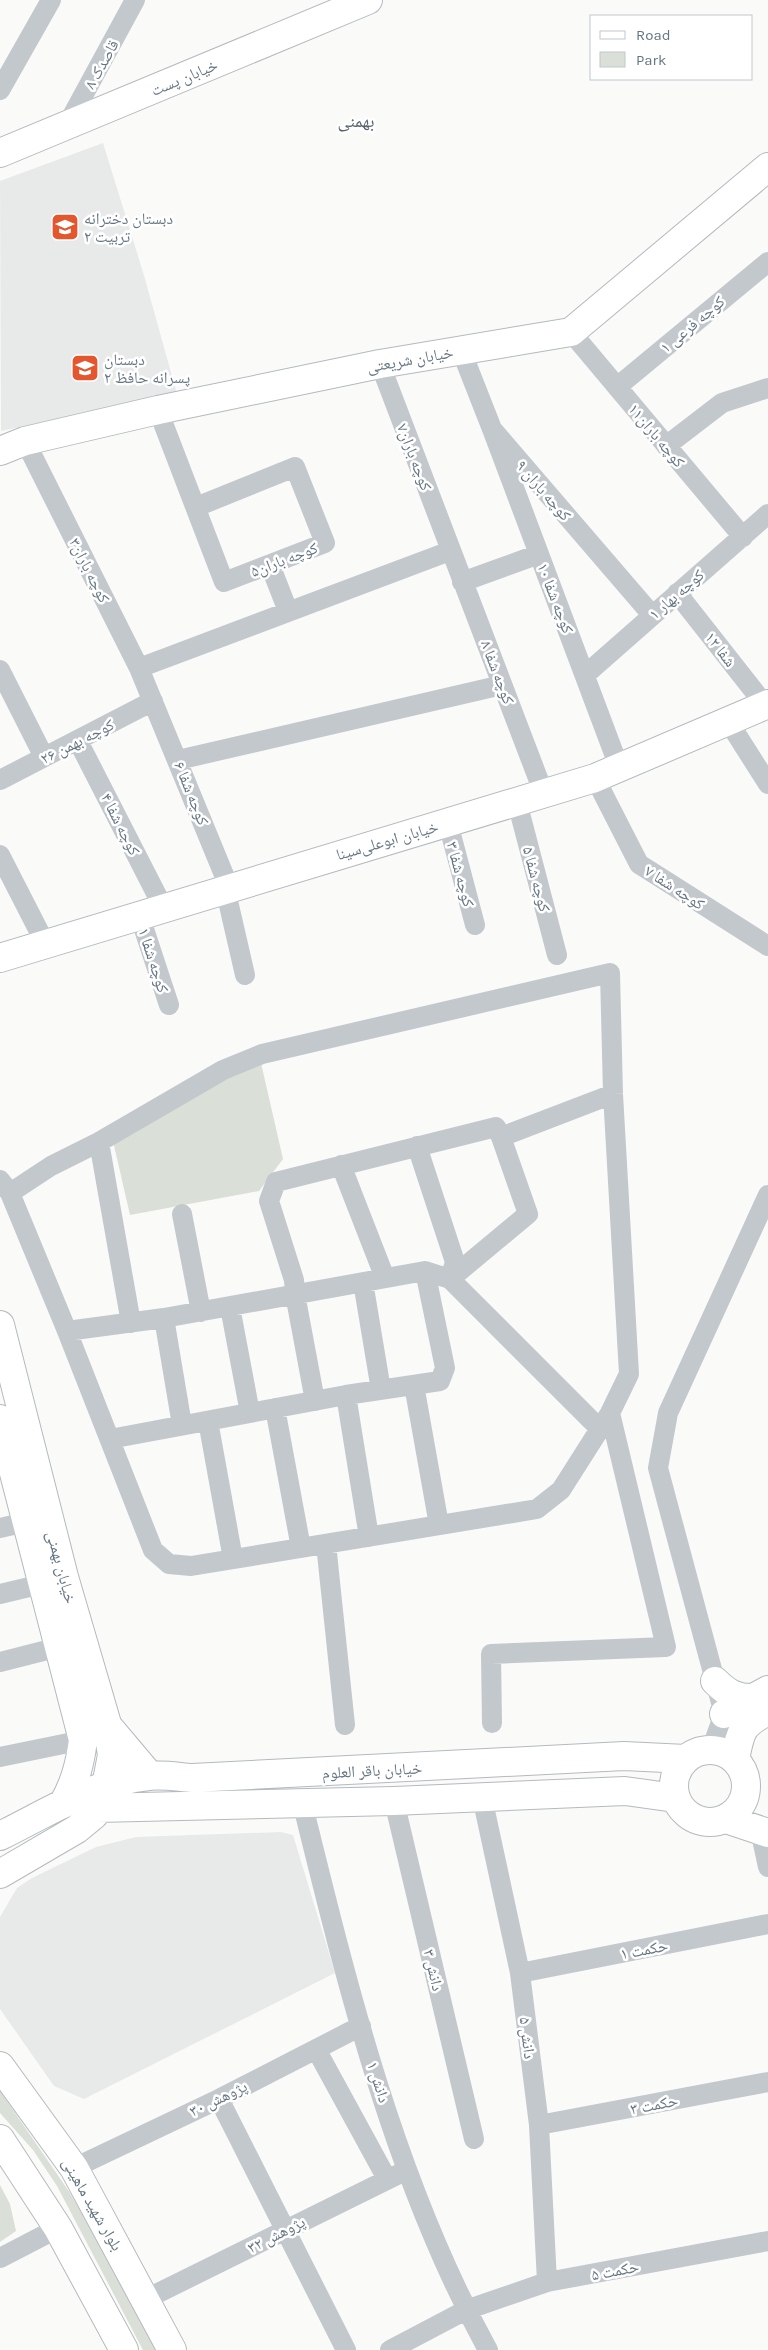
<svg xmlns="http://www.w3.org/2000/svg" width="768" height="2350" font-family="Karla,'Noto Naskh Arabic',sans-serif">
  <rect width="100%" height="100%" fill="#fafaf8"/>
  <!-- built -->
  <path fill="#e8e9e9" d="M103,143L143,272L177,394L1,431L0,181Z
    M281,1832L293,1835L335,1973L84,2099L54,2086L0,2009V1917L17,1888L32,1878L96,1847L136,1837Z"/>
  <!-- green -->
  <path fill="#dadfd7" d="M261,1063L283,1159L259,1191L130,1215L113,1141L230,1077Z
    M0,2091L70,2193L119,2276L156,2350H143L57,2186L33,2150L0,2113Z
    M0,2185L10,2204L16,2231L0,2242Z"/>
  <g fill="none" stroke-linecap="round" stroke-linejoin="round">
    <defs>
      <path id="secondary" d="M0,153L368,0
        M0,451L25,441L158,410L380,364L571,332L768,167
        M0,958L595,778L768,704
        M0,1325L64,1577L107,1724L112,1755L106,1786L94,1815L77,1829L0,1874
        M0,1419L83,1740C80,1764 75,1783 63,1804
        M715,1681C727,1693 737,1699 754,1698
        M724,1714L768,1690
        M107,1725L150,1776
        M674 1786a36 36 0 1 1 72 0a36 36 0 1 1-72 0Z
        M735,1759C741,1730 741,1725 768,1711
        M97,1808L394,1801L625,1791L675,1798
        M726,1819L768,1833
        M0,1836C47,1813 96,1781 149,1776C163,1774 178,1777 192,1778L624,1756L686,1759"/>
      <path id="primary" d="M0,2066L74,2168L172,2350
        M0,2139L58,2228L124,2350"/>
    </defs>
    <!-- secondary casing -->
    <use href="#secondary" stroke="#b3babf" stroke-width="30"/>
    <!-- primary casing -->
    <use href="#primary" stroke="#b5babe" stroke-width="30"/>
    <!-- street -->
    <path stroke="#c3c8cc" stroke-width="20" d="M0,90L51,0
      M66,127L135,0
      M571,332L743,537
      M461,350L492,429L652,615
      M380,364L544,794
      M617,387L768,262
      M158,410L224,582L325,543L295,467L196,507
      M492,429L619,767
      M25,441L139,668L229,887
      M666,446L722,403L768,388
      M270,565L288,611
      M462,582L539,554
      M677,593L765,705
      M139,668L450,551
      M0,670L44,757
      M585,675L768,514
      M728,721L768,784
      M78,741L163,907
      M178,760L502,685
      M595,778L639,864L768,946
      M0,780L153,701
      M517,802L557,955
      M448,823L475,925
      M0,855L45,943
      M225,888L245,975
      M139,914L169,1005
      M99,1142L131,1323
      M417,1146L455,1262L450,1279
      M341,1165L385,1278
      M0,1180L10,1193L67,1331L153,1550L169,1564L191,1566L537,1509L561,1490L610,1413L629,1374L613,1094L610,973L262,1054L223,1070L99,1142L51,1166L10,1193
      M182,1214L201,1312
      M450,1279L528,1214L501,1137
      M363,1282L381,1390
      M230,1307L250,1413
      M164,1318L182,1425
      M67,1331L164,1318L425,1271L450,1279L599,1428
      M414,1385L439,1525
      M346,1395L369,1537
      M315,1401L295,1294L294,1280L269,1201L276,1182L496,1127L501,1137L613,1094
      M275,1408L301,1548
      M208,1421L233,1559
      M110,1439L346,1395L440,1381L445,1368L425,1271
      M0,1528L26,1522
      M326,1544L345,1725
      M0,1594L42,1584
      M0,1662L59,1647
      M492,1723L491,1654L666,1647L610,1413
      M711,1750L724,1714L658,1468L668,1413L768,1195
      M0,1757L83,1740
      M482,1797L520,1973L539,2125L547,2282
      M394,1801L474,2139
      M302,1802C348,1989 395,2181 488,2350
      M760,1830L768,1867
      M520,1973L768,1924
      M316,2049L387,2179
      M219,2099L346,2350
      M539,2125L768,2082
      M74,2168L219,2099L361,2026
      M0,2258L58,2228
      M146,2299L407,2170
      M390,2350L466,2310L547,2282L768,2241"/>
    <!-- secondary -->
    <use href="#secondary" stroke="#fff" stroke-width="28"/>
    <!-- primary -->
    <use href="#primary" stroke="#fff" stroke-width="28"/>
  </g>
  <!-- icons -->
  <defs>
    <symbol id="school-square" viewBox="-11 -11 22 22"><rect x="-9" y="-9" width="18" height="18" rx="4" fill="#e4572e" stroke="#fff"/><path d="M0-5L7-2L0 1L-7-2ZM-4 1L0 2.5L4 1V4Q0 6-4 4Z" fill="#fff"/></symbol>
  </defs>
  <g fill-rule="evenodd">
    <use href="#school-square" x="49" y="211" width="32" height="32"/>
    <use href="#school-square" x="69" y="352" width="32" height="32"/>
  </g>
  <g text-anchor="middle" stroke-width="5" stroke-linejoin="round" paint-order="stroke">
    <!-- street labels -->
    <g font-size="16" fill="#657683" stroke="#fff">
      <text transform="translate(101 64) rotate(-61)" y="6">قاصدک ۸</text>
      <text transform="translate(184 77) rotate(-23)" y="6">خیابان پست</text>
      <text transform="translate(692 324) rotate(-40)" y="6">کوچه فرعی ۱</text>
      <text transform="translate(410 359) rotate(-10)" y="6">خیابان شریعتی</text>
      <text transform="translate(657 435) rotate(50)" y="6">کوچه باران۱۱</text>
      <text transform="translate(415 457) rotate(69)" y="6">کوچه باران۷</text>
      <text transform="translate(544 490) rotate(49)" y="6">کوچه باران ۹</text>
      <text transform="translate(284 559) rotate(-21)" y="6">کوچه باران۵</text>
      <text transform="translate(90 570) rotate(63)" y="6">کوچه باران۳</text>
      <text transform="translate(676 594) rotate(-41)" y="6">کوچه بهار ۱</text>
      <text transform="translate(556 598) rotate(69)" y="6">کوچه شفا ۱۰</text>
      <text transform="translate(721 649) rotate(52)" y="6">شفا ۱۲</text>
      <text transform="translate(498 672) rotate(69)" y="6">کوچه شفا ۸</text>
      <text transform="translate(77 741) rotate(-27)" y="6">کوچه بهمن ۲۶</text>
      <text transform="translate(192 793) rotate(68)" y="6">کوچه شفا ۶</text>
      <text transform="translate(121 824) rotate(63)" y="6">کوچه شفا ۴</text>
      <text transform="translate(387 840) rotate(-16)" y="6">خیابان ابوعلی‌سینا</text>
      <text transform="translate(461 874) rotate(75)" y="6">کوچه شفا ۳</text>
      <text transform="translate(537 879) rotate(75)" y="6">کوچه شفا ۵</text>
      <text transform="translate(675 887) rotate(33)" y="6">کوچه شفا ۷</text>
      <text transform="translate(154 960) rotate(72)" y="6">کوچه شفا ۱</text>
      <text transform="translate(62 1567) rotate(75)" y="6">خیابان بهمنی</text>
      <text transform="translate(372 1770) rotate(-3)" y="6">خیابان باقر العلوم</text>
      <text transform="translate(644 1949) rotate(-11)" y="6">حکمت ۱</text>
      <text transform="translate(434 1970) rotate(77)" y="6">دانش ۳</text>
      <text transform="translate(528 2038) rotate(83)" y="6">دانش ۵</text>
      <text transform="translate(379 2082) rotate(72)" y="6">دانش ۱</text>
      <text transform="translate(218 2098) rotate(-26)" y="6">پژوهش ۳۰</text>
      <text transform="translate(654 2104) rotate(-11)" y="6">حکمت ۳</text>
      <text transform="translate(93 2204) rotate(60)" y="6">بلوار شهید ماهینی</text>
      <text transform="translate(276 2234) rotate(-27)" y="6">پژوهش ۳۲</text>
      <text transform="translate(615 2270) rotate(-11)" y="6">حکمت ۵</text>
    </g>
    <!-- poi labels -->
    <g font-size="16" fill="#657683" stroke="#fff" text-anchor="start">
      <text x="84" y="224">دبستان دخترانه<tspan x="84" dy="18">تربیت ۲</tspan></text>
      <text x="104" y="365">دبستان<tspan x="104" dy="18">پسرانه حافظ ۲</tspan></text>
    </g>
    <!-- neighbourhood labels -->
    <g font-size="18" fill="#57646e" stroke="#fff">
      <text x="356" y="127">بهمنی</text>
    </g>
  </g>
  <!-- legend -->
  <rect x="590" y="15" width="162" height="65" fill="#ffffff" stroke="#c1c8cd"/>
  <rect x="600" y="31" width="25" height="8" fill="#ffffff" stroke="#c1c8cd"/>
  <text x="636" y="40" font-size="15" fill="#657683">Road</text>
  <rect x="600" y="52" width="25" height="15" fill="#dadfd7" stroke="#c1c8cd"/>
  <text x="636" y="65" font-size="15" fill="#657683">Park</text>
</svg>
